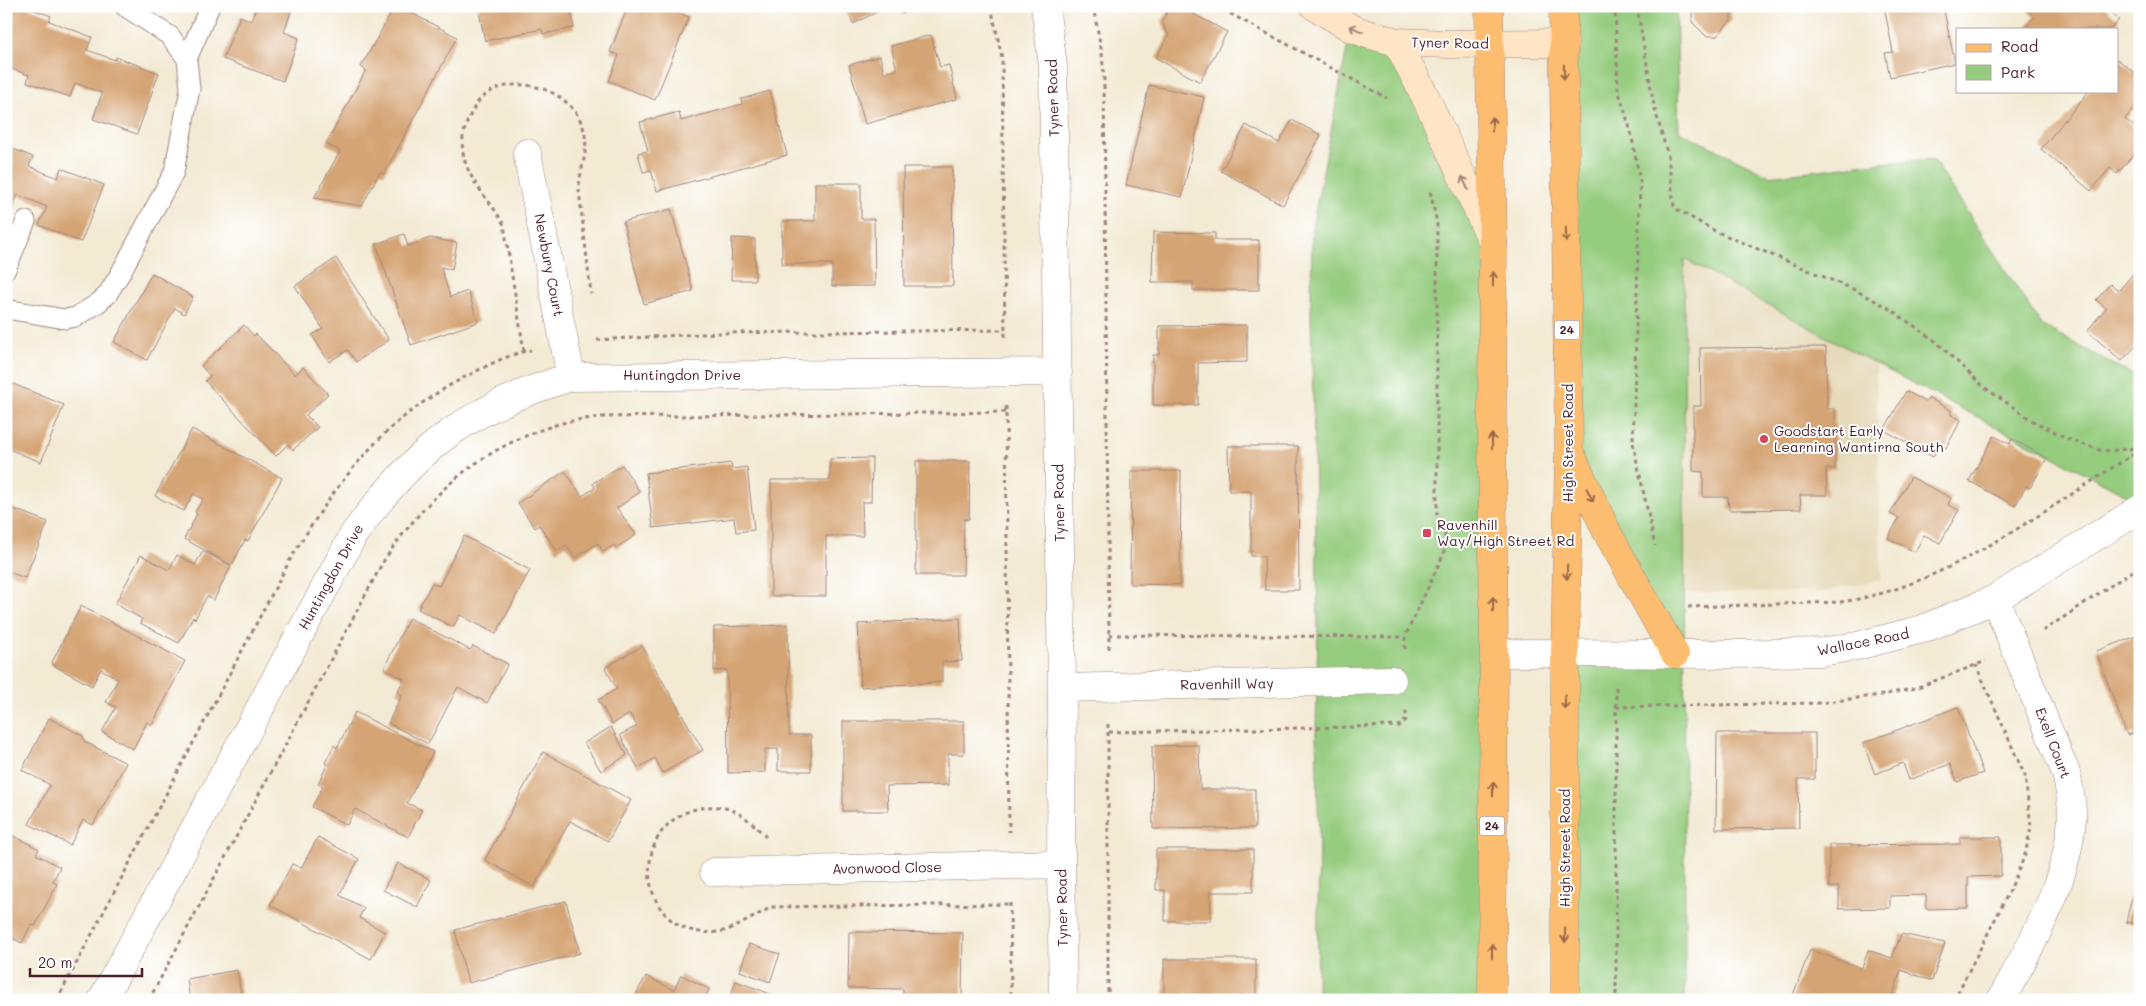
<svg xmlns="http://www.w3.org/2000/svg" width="2146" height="1006" font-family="Mali,sans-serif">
  <rect width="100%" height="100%" fill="#fff"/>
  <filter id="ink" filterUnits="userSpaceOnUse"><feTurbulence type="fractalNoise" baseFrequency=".02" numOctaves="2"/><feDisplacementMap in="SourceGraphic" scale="10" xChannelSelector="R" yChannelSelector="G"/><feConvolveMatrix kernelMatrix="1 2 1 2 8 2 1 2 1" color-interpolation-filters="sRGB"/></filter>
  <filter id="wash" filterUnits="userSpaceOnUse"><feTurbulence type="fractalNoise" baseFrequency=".0096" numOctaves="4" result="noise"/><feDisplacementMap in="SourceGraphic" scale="20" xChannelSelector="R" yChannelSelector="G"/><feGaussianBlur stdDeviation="1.12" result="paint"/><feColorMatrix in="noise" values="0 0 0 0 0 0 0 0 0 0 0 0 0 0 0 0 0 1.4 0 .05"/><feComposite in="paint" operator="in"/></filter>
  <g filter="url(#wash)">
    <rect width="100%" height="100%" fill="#f3ead4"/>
    <!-- built -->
    <path fill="#e6daba" d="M1684,259L1876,364L1881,580L1821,592L1684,593Z"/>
    <!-- green -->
    <path fill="#95cc7e" stroke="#707654" d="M1563,6H1676L1679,131L1770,176L1868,164L1933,159L2041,325L2140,379V502L1876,364L1684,259L1685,1000H1565V654H1674L1569,451Z
      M1351,28L1397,42L1493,243L1492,1000H1317L1319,834L1316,736L1318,623L1311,317L1312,228Z"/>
    <g id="blocks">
      <!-- building -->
      <path fill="#d5a474" d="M6,6H24L51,16L49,21L92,37L87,50L115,60L116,57L159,73L137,134L93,119L102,93L75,83L70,97L27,82L29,75L6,67Z
        M257,6H293L284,32L299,38L283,81L223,59L240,16L251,21Z
        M395,6H398L457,37L384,174L380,172L362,206L314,198L340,151L326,144L366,70L361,67Z
        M478,6H570L574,28L543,34L542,29L485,41Z
        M628,6H662L689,17L655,100L609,81L619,55L610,52Z
        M845,6H888L853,24Z
        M899,6H918L902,14Z
        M1179,6L1227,32L1200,82L1156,58L1169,34L1166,32L1162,21L1169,9Z
        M1692,6H1731V20L1717,36H1706L1692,22Z
        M1884,6H1943L1955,63L1890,77L1885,53L1893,52Z
        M2032,6H2103L2119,20L2111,29H2024L2034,17L2028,11Z
        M931,35L940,67L949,65L957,99L865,124L849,65L880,56L884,73L897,70L891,46Z
        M2117,59L2140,77V102L2125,119L2140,131V147L2117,174L2110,168L2091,191L2041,149L2089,91H2117Z
        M1149,85L1204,97L1182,197L1126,185Z
        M770,91L787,155L657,191L651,170L643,172L638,153L648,151L640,122L679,112L681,121L742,104L741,99Z
        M1292,120L1321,135L1283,205L1221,171L1246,125L1279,143Z
        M6,146L33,157L29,166L45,173L58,178L61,168L104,185L81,242L39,225L47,207L33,201L18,195L10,214L6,213Z
        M903,167H952L953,286H904Z
        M815,183H861V219H874L875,286H832V264H782V221H815Z
        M671,209L693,291L644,304L623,222Z
        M1153,232L1215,233V240H1259V290H1193V282H1152Z
        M404,234L408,246L430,238L457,243L452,270L441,267L450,297L468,291L478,322L411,345L376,244Z
        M732,238L755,239V280H731Z
        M336,258L389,340L356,362L348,350L329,362L312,335L323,329L295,286Z
        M2140,266V341L2122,361L2087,331L2106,308L2096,300L2110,284L2118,291Z
        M152,273L193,297L184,314L175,308L147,360L114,342Z
        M244,325L254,336L256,334L295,375L303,367L328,394L306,415L318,427L293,450L288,444L276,456L205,381L210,376L201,366Z
        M1247,325V362L1198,363V405H1153V355H1159V326Z
        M1826,347L1827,409H1835V469H1826L1827,495H1800L1801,509L1729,510L1728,497H1703V472L1693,471V406H1701L1700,348Z
        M6,381L64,405L41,462L6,448Z
        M1906,391L1926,402L1929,398L1952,411L1950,414L1961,420L1946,448L1939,444L1933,457L1884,430Z
        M192,429L282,478L248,541L245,540L232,565L184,539L197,514L195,512L203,499L193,494L184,511L155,496Z
        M1994,436L2010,444L2012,439L2047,458L2030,488L2026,486L2015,506L1969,481Z
        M1228,446H1298L1299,590H1265L1264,556H1251V491H1229Z
        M872,458L871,502H862L863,536H826V596H771V480H830V459Z
        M916,461H970L969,519H964L963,575H916Z
        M731,463L732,469L747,467L754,530L736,532L734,518L653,528L646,473Z
        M622,465L640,492L617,508L636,535L616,548L614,545L603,552L598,543L575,558L566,545L557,551L539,525L535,528L518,503L565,471L582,496L595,488L593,483Z
        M1131,471H1181L1180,585L1130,584Z
        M1911,477L1951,498L1948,505L1959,510L1940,543L1924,535L1915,552L1888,538L1899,518L1890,514Z
        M6,506L48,522L25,578L6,571Z
        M464,536L530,570L496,634L460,615L453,627L418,609L432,583L439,586Z
        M203,551L231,566L214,600L207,596L195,619L193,617L179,643L140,623L142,619L115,604L141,555L169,570L177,555L195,565Z
        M81,606L185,661L152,725L147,722L133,749L102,732L116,707L106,702L118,679L101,669L92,686L51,664Z
        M409,618L470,650L473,646L508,664L487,703L458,687L428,744L388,723L402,695L397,692L404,679L384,668Z
        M960,618L962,661L942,662V682L861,687L858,624Z
        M788,625L789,735H811V771H778V749H765V772L728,773L727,670L714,671V627Z
        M2140,635V748L2134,733L2127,735L2096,651Z
        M642,646L703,750L663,773L655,758L638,768L620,735L637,726L630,714L612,724L598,700L617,689L605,668Z
        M1958,707L1983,773L1957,782L1950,764L1909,780L1903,763L1875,774L1863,743Z
        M355,712L433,752L407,803L422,810L408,837L355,809L347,825L312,807L323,786L318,784L327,765L325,763L334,745L337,748Z
        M49,718L83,736L85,742L126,763L93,825L83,820L70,845L29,824L50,785L22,770Z
        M843,721H964V754H948V785L887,786L888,811H843Z
        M611,727L627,755L601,771L584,743Z
        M1717,733H1815V779H1798L1799,828L1716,829Z
        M1199,745L1200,789H1255V828L1153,829L1152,746Z
        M543,752L631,800L608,841L570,821L534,887L485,860Z
        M8,833L39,849L36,854L60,867L53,881L57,884L35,926L31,925L22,943L12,938L10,942L6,940Z
        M318,837L359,859L339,895L364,908L359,918L385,932L371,959L270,905L292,864L301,868Z
        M1960,837H2001V876L1968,877V908L1926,909V895L1890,896V908L1839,909V887H1829V845L1960,844Z
        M1156,849H1253V892H1210L1211,921H1165V890H1156Z
        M398,863L431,880L417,907L383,890Z
        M2135,884L2140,885V925L2126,922Z
        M566,901L580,953L468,983L455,930Z
        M849,932L963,933L962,1000H903V989L848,988Z
        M1901,934L1945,943L1932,981L1901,970L1891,1000H1798L1792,998L1810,950L1862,968L1868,950L1892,958Z
        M749,944L780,954L770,982L740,971Z
        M1164,959H1256V1000H1164Z
        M237,970L242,1000H190L187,979Z
        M681,975L709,989L704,1000H633L646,976L674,990Z
        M736,981L773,995L771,1000H729Z"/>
    </g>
  </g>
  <g filter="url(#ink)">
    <use href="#blocks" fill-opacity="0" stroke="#9e8480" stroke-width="1"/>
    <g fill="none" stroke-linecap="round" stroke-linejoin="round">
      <defs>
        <path id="service" d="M187,59L210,6
          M6,269L26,221
          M6,309L65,319L76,317L98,303L107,295L120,274L174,172L190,89L187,59L170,36L124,6"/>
        <path id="minor" d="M1045,6L1053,66L1062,688L1061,864L1063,1000
          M527,153L571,377
          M1995,599L2066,773C2069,788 2073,803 2072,819C2067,884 2032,943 2001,1000
          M1494,653L1730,654L1822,652L1857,646L1923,629L1995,599L2140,509
          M1062,688L1392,680
          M714,872L1061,864
          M102,1000L354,534C416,448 469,407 571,377L1058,372"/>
        <path id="secondary" d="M1314,6L1351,28L1367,34L1397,42L1448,44L1564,43
          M1397,42L1425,96L1493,243"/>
        <path id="primary" d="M1489,6L1493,243L1492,420L1494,653L1492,1000
          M1563,6L1569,451L1565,654V1000
          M1572,457L1608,534L1675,654"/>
      </defs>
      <!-- service casing -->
      <use href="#service" stroke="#9e8480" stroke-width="21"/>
      <!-- minor casing -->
      <use href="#minor" stroke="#9e8480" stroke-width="29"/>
      <!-- secondary casing -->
      <use href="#secondary" stroke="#9e8480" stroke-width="29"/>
      <!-- primary casing -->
      <use href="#primary" stroke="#9e8480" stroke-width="29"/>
      <!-- path -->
      <path stroke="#9e8480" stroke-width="3" stroke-dasharray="4 4" stroke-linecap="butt" d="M991,6L1002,58L1005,340
        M1093,6L1102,53L1104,79L1109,649
        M1216,6L1387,98
        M1615,6L1618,89L1631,132L1640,181L1633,443L1655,546
        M1637,6L1654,106L1668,156L1674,206L1678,210L1715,231L1853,289L1887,307L1934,340L1984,387L2033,421L2051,430L2068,439L2103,451L2140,448
        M597,340L717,333L1005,330
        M524,351L504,225C491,200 468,182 463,153C461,142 464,130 468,120C472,111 477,101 485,95C518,72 571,90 583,127C591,150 579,168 579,190L591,294
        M1006,406L1009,832
        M1688,607L1840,602C1914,592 1979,553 2041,514C2074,493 2107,471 2140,450
        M2043,631L2140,566
        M1109,635L1405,637
        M1405,649V637L1444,553L1445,534L1437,515V223L1430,191
        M1616,687V1000
        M1616,707L1819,703L1882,695L1916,688L1986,661
        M1109,732L1399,726L1406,720V710
        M766,837C747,817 731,802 701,808C624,822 636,942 718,932C736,930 756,914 773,907L1010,904
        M1010,903L1011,1000
        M57,1000L291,558C341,477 383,418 471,374C490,364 510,354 531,350
        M149,1000L383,562C428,494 482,446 562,423C574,420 587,419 600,417L1006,412
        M1108,1000V721
        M1954,1000L2010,890L2025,855L2031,827L2025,776L1976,665"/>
      <!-- service -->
      <use href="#service" stroke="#fff" stroke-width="19"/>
      <!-- minor -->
      <use href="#minor" stroke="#fff" stroke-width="28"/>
      <!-- secondary -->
      <use href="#secondary" stroke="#fee5c5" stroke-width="28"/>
      <!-- primary -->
      <use href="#primary" stroke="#fcbd6f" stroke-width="28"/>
    </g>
    <!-- one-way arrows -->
    <defs><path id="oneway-shaft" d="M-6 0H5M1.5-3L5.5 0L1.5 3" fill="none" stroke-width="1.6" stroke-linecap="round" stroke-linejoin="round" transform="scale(1.25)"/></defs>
    <g stroke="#a48278">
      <use href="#oneway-shaft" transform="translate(1356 29) rotate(-156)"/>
      <use href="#oneway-shaft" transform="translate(1465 183) rotate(-115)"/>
    </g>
    <g stroke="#9a664a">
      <use href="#oneway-shaft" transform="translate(1564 72) rotate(89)"/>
      <use href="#oneway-shaft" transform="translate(1492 124) rotate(-90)"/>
      <use href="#oneway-shaft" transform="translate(1566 235) rotate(89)"/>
      <use href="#oneway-shaft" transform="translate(1493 279) rotate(-90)"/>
      <use href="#oneway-shaft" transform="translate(1492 441) rotate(-91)"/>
      <use href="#oneway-shaft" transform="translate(1590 495) rotate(64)"/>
      <use href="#oneway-shaft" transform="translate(1567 572) rotate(91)"/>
      <use href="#oneway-shaft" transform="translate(1493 604) rotate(-91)"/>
      <use href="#oneway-shaft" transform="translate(1565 702) rotate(90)"/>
      <use href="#oneway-shaft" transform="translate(1493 789) rotate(-90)"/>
      <use href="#oneway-shaft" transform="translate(1565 935) rotate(90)"/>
      <use href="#oneway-shaft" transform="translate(1492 951) rotate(-90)"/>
    </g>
  </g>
  <!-- markers -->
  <g fill="#d1495b" stroke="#fff" stroke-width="2">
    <circle cx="1764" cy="439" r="5"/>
    <rect x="1422" y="528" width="10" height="10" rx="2.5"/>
  </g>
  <g text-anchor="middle" stroke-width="4" stroke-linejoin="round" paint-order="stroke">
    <!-- shield labels -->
    <g fill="#fff" stroke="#80626b" stroke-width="1">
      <rect x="1554.5" y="320.5" width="25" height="19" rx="4"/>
      <rect x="1479.5" y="816.5" width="25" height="19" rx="4"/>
    </g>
    <g font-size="12" font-weight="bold" fill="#4a1f2b">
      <text x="1567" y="334">24</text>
      <text x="1492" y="830">24</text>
    </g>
    <!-- street labels -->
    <g font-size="14" fill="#4a1f2b" stroke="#fff">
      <text transform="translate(1450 43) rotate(1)" y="5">Tyner Road</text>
      <text transform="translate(1053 98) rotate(-92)" y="5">Tyner Road</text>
      <text transform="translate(549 265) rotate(79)" y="5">Newbury Court</text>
      <text x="682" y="380">Huntingdon Drive</text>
      <text transform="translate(1568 443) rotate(-90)" y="5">High Street Road</text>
      <text transform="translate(1059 503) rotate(-91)" y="5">Tyner Road</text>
      <text transform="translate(331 577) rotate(-61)" y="5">Huntingdon Drive</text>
      <text transform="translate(1863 642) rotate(-11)" y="5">Wallace Road</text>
      <text transform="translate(1227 684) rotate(-1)" y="5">Ravenhill Way</text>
      <text transform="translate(2053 743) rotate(69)" y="5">Exell Court</text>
      <text transform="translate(1565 848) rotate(-90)" y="5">High Street Road</text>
      <text transform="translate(887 868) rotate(-1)" y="5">Avonwood Close</text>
      <text transform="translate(1062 908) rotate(-91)" y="5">Tyner Road</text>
    </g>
    <!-- poi labels -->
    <g font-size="14" fill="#4a1f2b" stroke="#fff" text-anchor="start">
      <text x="1774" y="436">Goodstart Early<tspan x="1774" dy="16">Learning Wantirna South</tspan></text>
      <text x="1437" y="530">Ravenhill<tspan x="1437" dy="16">Way/High Street Rd</tspan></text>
    </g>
  </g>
  <!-- margin -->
  <rect width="2146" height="1006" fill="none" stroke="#fff" stroke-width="25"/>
  <!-- legend -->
  <rect x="1956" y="28" width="162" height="65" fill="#ffffff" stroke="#b7a5aa"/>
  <rect x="1966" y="44" width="25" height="8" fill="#fcbd6f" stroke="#b7a5aa"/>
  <text x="2001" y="52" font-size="15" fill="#4a1f2b">Road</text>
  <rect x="1966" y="65" width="25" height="15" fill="#95cc7e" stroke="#b7a5aa"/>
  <text x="2001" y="78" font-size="15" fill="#4a1f2b">Park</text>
  <!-- scale -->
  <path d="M30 968v8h112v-8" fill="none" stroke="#4a1f2b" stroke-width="2.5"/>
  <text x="38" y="968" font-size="15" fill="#4a1f2b" stroke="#ffffff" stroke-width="4" paint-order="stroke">20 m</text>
</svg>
